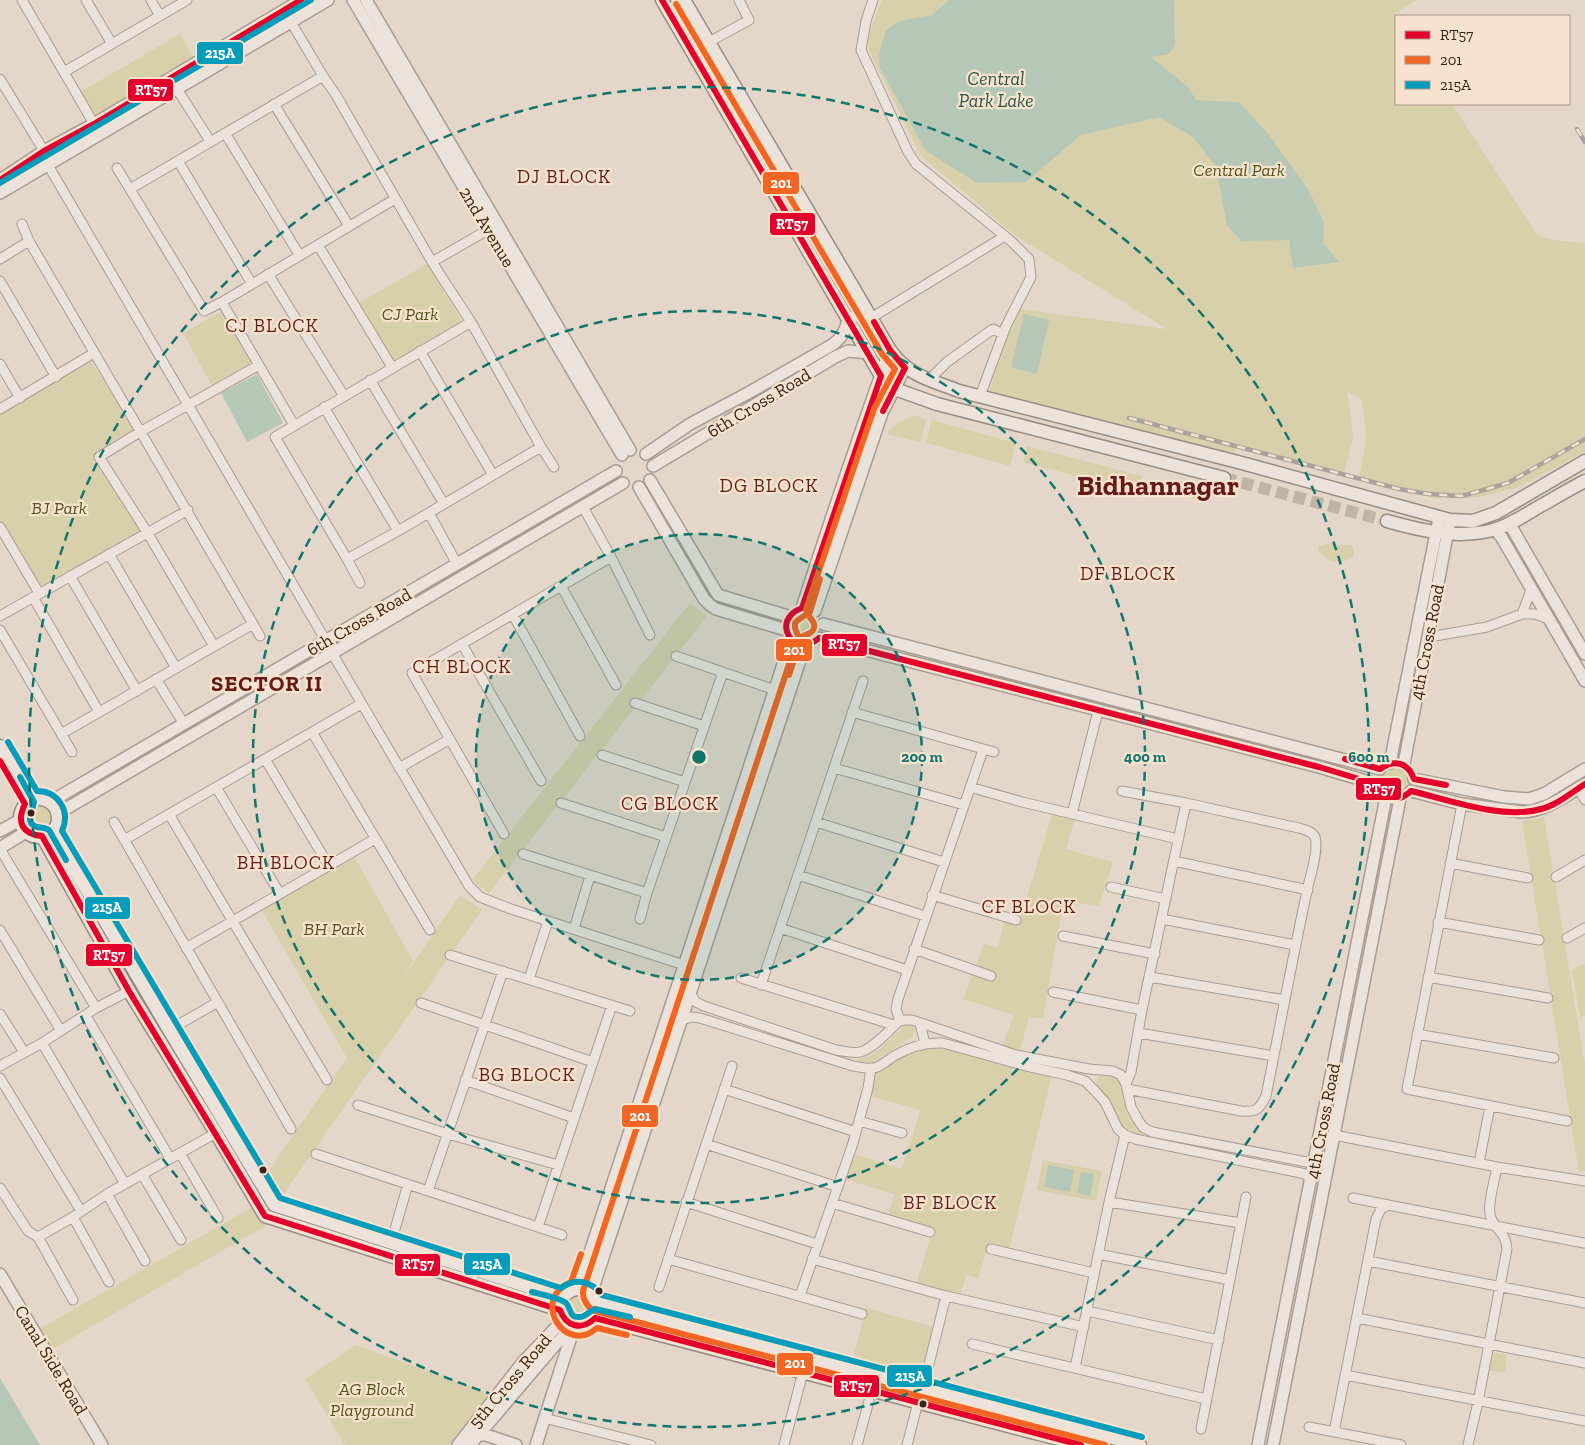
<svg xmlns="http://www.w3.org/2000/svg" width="1585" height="1445" font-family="'Zilla Slab',serif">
  <rect width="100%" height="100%" fill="#e4d7c9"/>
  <!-- green -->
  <path fill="#d8d0aa" d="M882,0H1417L1394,14L1396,18V104H1452L1538,236L1561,241L1585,243V452L1516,488L1480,497L1436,499L1359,478C1366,446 1368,431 1361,399L1347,392L1351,416L1353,438L1343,476L1236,448L1234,456L988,396L1001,350L1019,309L1167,329L1016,236L921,156L869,51C866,34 876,16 882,0Z
    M180,34L195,60L105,115L96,116L88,113L77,94Z
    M427,264L463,323L392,364L357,304Z
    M222,311L252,364L212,386L183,333Z
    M91,361L136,432L96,457L141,533L40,589L0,522V414Z
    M912,415L927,419L920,442L887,434L888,430Z
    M932,420L1016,443L1010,466L926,443Z
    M1027,446L1142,476L1138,492L1023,462Z
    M1326,544L1350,545L1353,547L1354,556C1344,566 1323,563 1318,549L1319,546Z
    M690,603L707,616L489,893L472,880Z
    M790 627a14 14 0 1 1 28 0a14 14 0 1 1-28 0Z
    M1381 781a14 14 0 1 1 28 0a14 14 0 1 1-28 0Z
    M24 818a14 14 0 1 1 28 0a14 14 0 1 1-28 0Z
    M1052,814L1075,819L1066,849L1113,862L1099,906L1065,901L1061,914L1043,1019L1029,1017L1020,1051L1002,1047L1014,1015L963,999L984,944L998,947L1005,918L1019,923Z
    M1544,817L1585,1065V1171L1579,1172L1522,821Z
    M354,856L413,961L396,988L460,895L482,910L277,1203L262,1180L347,1058L261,909Z
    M1585,963V1015L1580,1018L1572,970Z
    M905,1025C910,1025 914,1025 916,1030L912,1037L873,1062L867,1063L857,1061V1059C861,1057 865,1057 869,1056C882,1049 894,1035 905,1025Z
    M926,1046L941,1047L1052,1075L1009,1250L989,1244L978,1278L966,1275L960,1298L916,1285L933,1229L888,1217L894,1194L843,1179L853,1154L902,1169L920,1110L870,1096L871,1075L889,1061Z
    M1112,1075C1126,1082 1123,1104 1129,1116C1132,1124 1141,1128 1144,1136L1128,1131L1121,1126L1107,1100L1096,1087L1097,1078L1100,1076Z
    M1043,1160L1102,1171L1096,1201L1037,1190Z
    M256,1205L270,1223L53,1349L41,1328Z
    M565 1308a14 14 0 1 1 28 0a14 14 0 1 1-28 0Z
    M866,1308L934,1327L922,1383L851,1365Z
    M356,1345L483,1391L487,1396V1404L450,1445H345L305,1379Z
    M1493,1353L1507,1354L1505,1372L1490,1371Z"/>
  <!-- water -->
  <path fill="#b5c8b8" d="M949,0H1174L1175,44L1169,54L1151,57L1188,87L1196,100L1239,102L1269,135L1308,189L1324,222L1323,243L1339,262L1293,268L1289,240L1241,241L1227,225L1216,167L1193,137L1159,117L1081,135L1026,182L977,183L926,151L880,68L879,55L886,30L900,21L932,15Z
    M1024,314L1049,320L1037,374L1011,367Z
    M257,374L283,423L247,442L221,393Z
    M1048,1165L1074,1170L1070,1192L1044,1187Z
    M1081,1172L1094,1174L1090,1196L1077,1193Z
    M0,1378L40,1445H0Z"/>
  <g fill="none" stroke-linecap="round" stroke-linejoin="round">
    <!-- secondary-tunnel -->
    <path stroke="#c1b3a6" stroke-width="12" stroke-dasharray="12 6" stroke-linecap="butt" d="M1224,478L1387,521"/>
    <defs>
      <path id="minor" d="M22,0L94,124
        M86,0L112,44
        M151,0L160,16
        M873,0L866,21L861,50L908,152L916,164L1011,241L1029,259L1031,277L1006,326L980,396
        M291,22L323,76L336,95L432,262L471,322L541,447L554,467
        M709,42L749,20L739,0
        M64,72L187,0
        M0,79L44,151
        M177,89L210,141
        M274,104L349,226
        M225,133L300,256
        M178,161L252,284
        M48,165L326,641
        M117,168L204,311L222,302L395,199
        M130,189L323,76
        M22,224L29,241C105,373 184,504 260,636
        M318,245L392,367
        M0,259L29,241
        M432,262L493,227
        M268,274L344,396
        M0,281L56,377
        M222,302L294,425
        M871,318L1005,236
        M420,351L493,475
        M0,364L20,398
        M370,380L444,504
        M929,380L947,362L993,329L1003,334
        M324,407L398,531
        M0,409L94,353
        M583,507L611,557L650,635
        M429,513L457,564
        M0,527L39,593
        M109,554L176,668
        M347,559L275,437L471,322
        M70,576L137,691
        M360,583L347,559L398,531L541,447
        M561,586L616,685
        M33,597L99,712
        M1522,614L1531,590
        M513,615L580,736
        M0,616L188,510
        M0,630L72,752
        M1429,637L1487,627L1522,614H1535L1549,619
        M462,644L541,781
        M214,646L147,532L99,457L140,432L259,365
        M332,653L469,886L480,897L511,909L684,965
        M676,656L775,690L789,693
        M156,679L184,724
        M635,703L704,726
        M852,712L994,752
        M312,732L430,930
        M61,734L253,624
        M602,755L685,782
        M265,759L329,866
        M399,768L450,739
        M834,768L964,805
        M216,787L280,894
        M970,787L1022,802L1178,839
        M1578,788L1585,800
        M1122,791L1186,803L1299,828C1305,830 1312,831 1315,837C1319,848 1311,875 1308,886C1293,956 1280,1026 1266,1096C1259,1110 1257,1112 1241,1111L1127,1089
        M561,803L666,837
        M1462,804L1407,1089L1567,1121
        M169,814L327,1080
        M1072,814L1098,711
        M114,822L291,1129
        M816,822L944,862
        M504,834L412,673L611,557
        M124,840L361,704
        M0,849L96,1008
        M523,854L647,893
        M1174,861L1308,890
        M1450,863L1528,878
        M798,875L925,916
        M1556,877L1585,860
        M1111,887L1166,899
        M932,895L1016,920
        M640,919L647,893L723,672
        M1162,919L1295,945
        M1438,922L1539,940
        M780,928L907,970
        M574,929L590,876
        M0,930L61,1031
        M1063,936L1155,954
        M1567,938L1585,928
        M186,948L375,839
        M914,949L991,976
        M450,955L630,1011
        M1150,977L1285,1000
        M1428,977L1548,998
        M741,978L894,1025
        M529,979L548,921
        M761,985L863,681
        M1053,992L1142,1010
        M690,993L696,1002L704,1006L836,1050C844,1051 853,1054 860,1052C873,1049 888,1031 898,1022L904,1020H912L1016,1055L1089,1069L1113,1071L1121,1075L1126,1084L1131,1107L1138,1120L1143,1127L1152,1132L1307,1162L1315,1160
        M421,1003L593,1062
        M0,1014L24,1052
        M86,1016L170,1158
        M681,1020L692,1017L700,1018L853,1066C860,1067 869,1070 877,1067C882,1065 888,1060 894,1056C909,1047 925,1042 943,1043L1026,1066L1067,1075L1085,1081L1095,1091L1105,1102L1118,1129L1125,1135L1135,1139L1306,1174L1311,1182
        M900,1021L896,1009L898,999L983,750
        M920,1023L925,1044
        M169,1030L218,1002
        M1139,1033L1274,1056
        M1417,1034L1554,1058
        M42,1043L125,1184
        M0,1066L42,1043L96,1008L129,991
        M0,1078L81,1211
        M465,1080L574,1118
        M1126,1084L1131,1072L1142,1010L1186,803
        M724,1089L856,1132
        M358,1105L448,1134L558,1165
        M859,1121L902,1133
        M1334,1135L1497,1167L1585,1181
        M706,1144L838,1187
        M180,1153L218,1218
        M316,1154L562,1235
        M1479,1163L1490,1106
        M142,1174L181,1240
        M0,1188L28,1231L38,1237L73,1217L107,1194L216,1133
        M428,1191L503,971
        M107,1194L145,1261
        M1353,1198L1388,1205
        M686,1202L817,1244
        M1109,1202L1241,1223
        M832,1203L930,1232
        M73,1217L109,1282
        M538,1227L612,1005
        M38,1237L73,1300
        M391,1243L408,1184
        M991,1249L1094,1273
        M1098,1254L1230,1280
        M668,1259L862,1314
        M812,1259L946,1296L1084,1327
        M1368,1261L1585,1303
        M659,1287L732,1066
        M800,1296L853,1143L868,1088L871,1068
        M1087,1311L1219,1340
        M1357,1318L1585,1363
        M972,1344L1206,1399
        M1075,1368L1109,1202L1125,1135
        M1345,1375L1585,1421
        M923,1388L946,1296
        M544,1418L651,1445
        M1309,1427L1401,1445
        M1201,1429L1246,1197
        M1334,1432L1376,1219L1381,1209L1388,1205L1584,1243
        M784,1445L803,1372
        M857,1445L869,1401
        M907,1445L918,1402
        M1468,1445L1478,1402L1507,1249C1506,1232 1496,1231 1491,1218C1486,1207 1495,1180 1497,1167"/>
      <path id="tertiary" d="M353,0L622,455
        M366,0L630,450
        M0,180L44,151L94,124L301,0
        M0,193L328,0
        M646,454L690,424L748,393L832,345C842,338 845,331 848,320L866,309
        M653,466L835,357L848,351L868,353
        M650,480L718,595L788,616
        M639,487L704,599L710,605L716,609L786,630
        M1509,523L1585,654
        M1495,529L1502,538L1585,681
        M802,608C830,521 859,435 890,350
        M815,611L882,413L905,368
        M823,624L1380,769
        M819,638L1319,767L1376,784
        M1390,763L1439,518
        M1404,764L1449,525
        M1414,779L1504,797L1529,799L1544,794L1585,769
        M1411,791L1462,804L1522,812C1546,811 1565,796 1585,784
        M50,802L616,471
        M57,814L623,483
        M0,831L20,820
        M0,848L26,832
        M0,1274L102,1445
        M578,1289L791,640
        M591,1294L805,645
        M478,1435H486L516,1445
        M458,1445L523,1362L564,1319
        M470,1445L556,1344L574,1326
        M536,1445L571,1337L583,1327
        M1258,1445L1386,797
        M1273,1445L1400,799"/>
      <path id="secondary" d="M662,0L881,376L895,389L937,404L1224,478
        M684,0L890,350C908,376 931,380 959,391L1238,462L1450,520L1473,521L1496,513L1585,461
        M1387,521C1422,531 1457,539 1493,530C1508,526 1522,517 1535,509C1551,500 1568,490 1585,481
        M0,746L32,800
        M20 818a19 19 0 1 1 38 0a19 19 0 1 1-38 0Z
        M52,831L169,1030L274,1205L563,1298
        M42,836L129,991L216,1133L265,1216L560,1310
        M560 1308a19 19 0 1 1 38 0a19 19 0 1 1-38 0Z
        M597,1303L1140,1445
        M595,1318L1081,1445"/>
    </defs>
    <!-- minor casing -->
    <use href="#minor" stroke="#a89c93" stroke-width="11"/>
    <!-- tertiary casing -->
    <use href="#tertiary" stroke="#a89c93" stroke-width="14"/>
    <!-- secondary casing -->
    <use href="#secondary" stroke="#988c83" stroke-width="15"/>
    <!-- minor -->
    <use href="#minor" stroke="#ebe3db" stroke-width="9"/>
    <!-- tertiary -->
    <use href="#tertiary" stroke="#ebe3db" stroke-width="11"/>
    <!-- secondary -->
    <use href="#secondary" stroke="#ebe3db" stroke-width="12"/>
    <defs>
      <path id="rail" d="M1577,129L1585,142
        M1129,418L1399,489L1428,494L1462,496L1508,483L1585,439"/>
    </defs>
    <!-- rail casing -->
    <use href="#rail" stroke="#aaa29c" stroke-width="4.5"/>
    <!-- rail -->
    <use href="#rail" stroke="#f7e3cd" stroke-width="2.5" stroke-dasharray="8" stroke-linecap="butt"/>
    <defs>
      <path id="bus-1" d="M662,0L881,376L802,608C769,620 794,660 819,638L1319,767L1376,784C1383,801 1398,803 1411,791C1449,800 1502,820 1541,809C1557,805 1571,793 1585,784
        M0,180L44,151L94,124L301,0
        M874,322L890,350L905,368L883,411
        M1345,759L1380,769C1394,759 1408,762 1414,779L1446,785
        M0,761L25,804C16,822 22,834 42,836L129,991L265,1216L560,1310C566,1327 582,1331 595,1318L1081,1445"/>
      <path id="bus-2" d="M676,4L882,354L895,369L874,409L865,435L806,609C807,616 812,618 814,624C816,634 805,634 800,638C796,640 795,646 794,649L583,1291C582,1299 588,1308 595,1311L1105,1445
        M789,675L800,641L795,628V623L798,620L810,612L820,579
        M581,1254L571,1282C530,1299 565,1356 597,1328L627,1335"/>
      <path id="bus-3" d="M0,183L311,0
        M8,742L37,791C58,791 71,811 62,831L280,1198L561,1288C576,1277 591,1281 602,1295L1142,1437
        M20,777L34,802C33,811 24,823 37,827C42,828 44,827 49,830L66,860
        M532,1292C540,1294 559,1298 566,1303C571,1308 569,1317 578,1317C585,1318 589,1311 595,1309L630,1317"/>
    </defs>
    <!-- bus-1 casing -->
    <use href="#bus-1" stroke="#f7e3cd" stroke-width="10"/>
    <!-- bus-2 casing -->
    <use href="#bus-2" stroke="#f7e3cd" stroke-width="10"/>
    <!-- bus-3 casing -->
    <use href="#bus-3" stroke="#f7e3cd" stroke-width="10"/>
    <!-- bus-1 -->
    <use href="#bus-1" stroke="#e4002b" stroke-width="6"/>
    <!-- bus-2 -->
    <use href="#bus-2" stroke="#f26522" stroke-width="6"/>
    <!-- bus-3 -->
    <use href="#bus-3" stroke="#069cbc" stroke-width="6"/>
  </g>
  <!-- distance rings -->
  <circle cx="699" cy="757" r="223" fill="#0f766e" fill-opacity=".12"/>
  <g fill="none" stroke="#0f766e" stroke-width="2.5" stroke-dasharray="9 6">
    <circle cx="699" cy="757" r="223"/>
    <circle cx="699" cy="757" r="446"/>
    <circle cx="699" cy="757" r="670"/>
  </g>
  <!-- markers -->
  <g fill="#37231b" stroke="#f7e3cd" stroke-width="2">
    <circle cx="31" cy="813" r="4.5"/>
    <circle cx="263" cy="1170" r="4.5"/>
    <circle cx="599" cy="1291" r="4.5"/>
    <circle cx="923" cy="1404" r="4.5"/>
  </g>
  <g text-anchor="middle" stroke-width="4.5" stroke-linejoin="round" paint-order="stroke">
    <!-- park labels -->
    <g font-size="18" font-style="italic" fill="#515420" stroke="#f7e3cd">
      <text x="1239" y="176">Central Park</text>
      <text x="410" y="320">CJ Park</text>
      <text x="59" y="514">BJ Park</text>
      <text x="334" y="935">BH Park</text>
      <text x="372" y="1395">AG Block<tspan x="372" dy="21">Playground</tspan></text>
    </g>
    <!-- street labels -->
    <g font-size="18" fill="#37231b" stroke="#f7e3cd">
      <text transform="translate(487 227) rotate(59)" y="6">2nd Avenue</text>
      <text transform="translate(759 403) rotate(-31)" y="6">6th Cross Road</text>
      <text transform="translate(359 622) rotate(-30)" y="6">6th Cross Road</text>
      <text transform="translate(1427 642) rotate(-79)" y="6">4th Cross Road</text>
      <text transform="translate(1323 1121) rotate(-79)" y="6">4th Cross Road</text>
      <text transform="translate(51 1360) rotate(59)" y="6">Canal Side Road</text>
      <text transform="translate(510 1381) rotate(-50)" y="6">5th Cross Road</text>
    </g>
    <!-- water labels -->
    <g font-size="19" font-style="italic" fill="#29584c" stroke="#f7e3cd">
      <text x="996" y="85">Central<tspan x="996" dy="22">Park Lake</tspan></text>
    </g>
    <!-- neighbourhood labels -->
    <g font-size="19" letter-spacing="1" fill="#661a18" stroke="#f7e3cd">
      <text x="564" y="183">DJ BLOCK</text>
      <text x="272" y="332">CJ BLOCK</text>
      <text x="769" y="492">DG BLOCK</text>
      <text x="1128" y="580">DF BLOCK</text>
      <text x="462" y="673">CH BLOCK</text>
      <text x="670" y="810">CG BLOCK</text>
      <text x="286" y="869">BH BLOCK</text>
      <text x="1029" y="913">CF BLOCK</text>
      <text x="527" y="1081">BG BLOCK</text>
      <text x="950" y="1209">BF BLOCK</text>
    </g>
    <!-- district labels -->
    <g font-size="22" font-weight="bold" letter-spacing="1" fill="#661a18" stroke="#f7e3cd">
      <text x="267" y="691">SECTOR II</text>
    </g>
    <!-- town labels -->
    <g font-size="28" font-weight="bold" fill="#661a18" stroke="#f7e3cd">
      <text x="1158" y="495">Bidhannagar</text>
    </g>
  </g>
  <circle cx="699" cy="757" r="8" fill="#0f766e" stroke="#f7e3cd" stroke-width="2.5"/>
  <g font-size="15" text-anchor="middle" font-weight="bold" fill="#0f766e" stroke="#f7e3cd" stroke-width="4.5" stroke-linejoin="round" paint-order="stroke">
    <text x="922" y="762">200 m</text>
    <text x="1145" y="762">400 m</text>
    <text x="1369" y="762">600 m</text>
  </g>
  <g stroke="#f7e3cd" stroke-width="2">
    <rect x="196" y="41" width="48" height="24" rx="5" fill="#069cbc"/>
    <rect x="127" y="78" width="47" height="24" rx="5" fill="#e4002b"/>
    <rect x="762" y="171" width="38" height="24" rx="5" fill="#f26522"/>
    <rect x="769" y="212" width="47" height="24" rx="5" fill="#e4002b"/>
    <rect x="821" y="633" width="47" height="24" rx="5" fill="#e4002b"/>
    <rect x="775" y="638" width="38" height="24" rx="5" fill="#f26522"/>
    <rect x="1355" y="777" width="47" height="24" rx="5" fill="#e4002b"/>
    <rect x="84" y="896" width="47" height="24" rx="5" fill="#069cbc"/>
    <rect x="85" y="943" width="48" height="24" rx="5" fill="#e4002b"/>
    <rect x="621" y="1104" width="38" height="24" rx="5" fill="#f26522"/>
    <rect x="463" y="1252" width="48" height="24" rx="5" fill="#069cbc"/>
    <rect x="394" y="1253" width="47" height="24" rx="5" fill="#e4002b"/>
    <rect x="776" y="1352" width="38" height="24" rx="5" fill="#f26522"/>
    <rect x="886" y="1364" width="47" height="24" rx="5" fill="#069cbc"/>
    <rect x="833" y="1374" width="47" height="24" rx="5" fill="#e4002b"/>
  </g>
  <g font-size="14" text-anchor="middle" font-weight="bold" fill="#fff">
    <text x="220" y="58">215A</text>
    <text x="151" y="95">RT57</text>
    <text x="781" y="188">201</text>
    <text x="792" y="229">RT57</text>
    <text x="844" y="649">RT57</text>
    <text x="794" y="655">201</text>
    <text x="1379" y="794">RT57</text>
    <text x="107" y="912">215A</text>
    <text x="109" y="960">RT57</text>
    <text x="640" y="1121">201</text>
    <text x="487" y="1269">215A</text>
    <text x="418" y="1269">RT57</text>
    <text x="795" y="1368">201</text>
    <text x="910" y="1381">215A</text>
    <text x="856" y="1391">RT57</text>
  </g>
  <!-- legend -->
  <rect x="1395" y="15" width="175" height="90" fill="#f7e3cd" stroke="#aa9686"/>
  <rect x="1405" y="31" width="25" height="8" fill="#e4002b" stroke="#aa9686"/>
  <text x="1440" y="40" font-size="15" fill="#37231b">RT57</text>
  <rect x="1405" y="56" width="25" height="8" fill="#f26522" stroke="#aa9686"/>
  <text x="1440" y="65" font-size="15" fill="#37231b">201</text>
  <rect x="1405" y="81" width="25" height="8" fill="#069cbc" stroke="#aa9686"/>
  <text x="1440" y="90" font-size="15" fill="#37231b">215A</text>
</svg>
